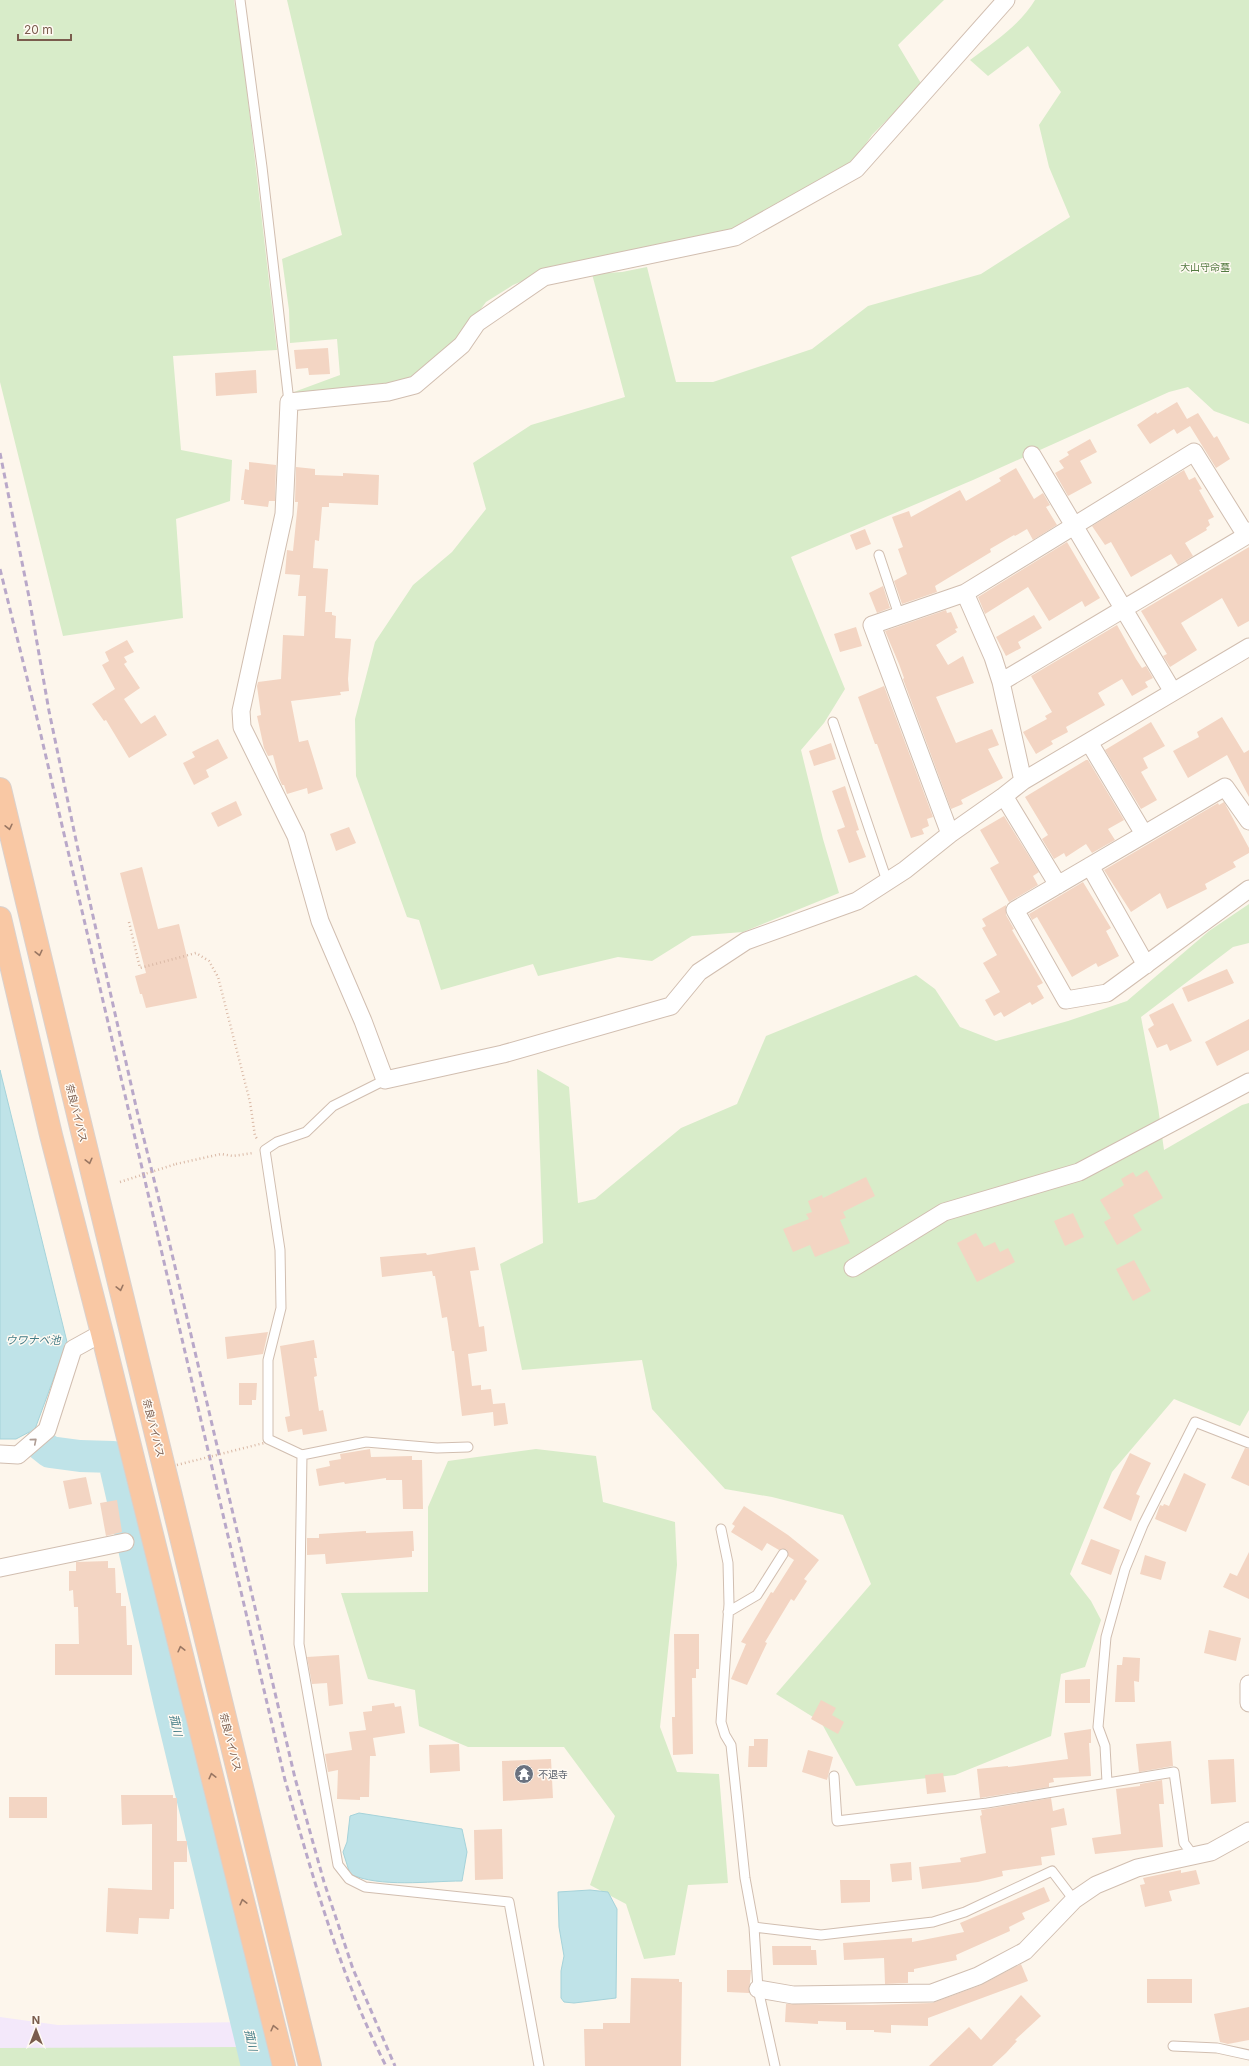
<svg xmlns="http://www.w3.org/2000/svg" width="1249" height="2066" font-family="Inter,'Noto Sans JP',sans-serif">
  <rect width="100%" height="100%" fill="#fdf6ec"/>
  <!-- education -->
  <path fill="#f3e8fa" d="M0,2017L58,2025L245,2022L255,2066H0Z"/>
  <!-- green -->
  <path fill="#d8ecc9" d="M0,0H234L242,48L277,350L173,356L181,450L232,460L230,501L176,519L183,618L63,636L0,382Z
    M287,0H944L898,45L922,85L872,135L846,172L728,236L544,272L513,285L486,302L457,341L408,381L297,395L294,392L340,375L337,339L290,343L289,310L282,259L342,235Z
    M1035,0H1249V424L1214,411L1188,387L1169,392L973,480L791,557L845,689L824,723L801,750L823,839L839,893L743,932L692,936L652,961L618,957L538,976L533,964L441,990L419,920L407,917L356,776L355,719L375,642L413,585L452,552L486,509L473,463L531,425L625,397L592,274L622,272L647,267L676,382H713L812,349L868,306L981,274L1070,217L1049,167L1039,125L1061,92L1028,46L988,76L970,60C994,42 1020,25 1035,0Z
    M1249,904V943L1233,947L1141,1017L1158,1107L1164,1150L1242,1105L1249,1103V1410L1240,1426L1174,1399L1112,1472L1070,1574L1091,1601L1101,1620L1085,1667L1061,1674L1051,1736L955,1775L856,1786L821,1722L776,1694L871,1584L843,1515L772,1497L725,1489L652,1409L642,1360L522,1370L500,1264L543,1243L537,1069L569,1087L578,1203L595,1199L681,1128L737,1104L766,1036L916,975L935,989L960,1027L996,1041L1068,1021L1127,1001L1209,931Z
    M536,1449L596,1456L603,1502L675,1522L677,1565L660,1727L677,1772L719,1774L728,1883L688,1885L675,1955L644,1959L626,1904L590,1885L615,1816L564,1747H468L419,1726L415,1690L368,1679L341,1593L428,1592V1507L448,1461Z
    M244,2047L248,2066H0V2048Z"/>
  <!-- water -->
  <path fill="#bfe3e8" stroke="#a5d3da" d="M0,1070L67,1342L35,1429L16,1439H0Z
    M359,1813L462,1829L467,1852L462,1881C429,1881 380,1888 350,1874L343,1852L347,1842L350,1816Z
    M590,1890L608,1892L617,1909L616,1998L574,2003L564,2002L561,1998V1971L564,1956L559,1927L558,1892Z"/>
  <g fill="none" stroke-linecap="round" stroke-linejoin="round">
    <!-- river -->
    <path stroke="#bfe3e8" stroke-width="32" d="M40,1444L50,1452L80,1456L113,1457L169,1701L257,2066"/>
  </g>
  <!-- building -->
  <path fill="#f3d5c3" d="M328,348L330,374L309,375L308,368L296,369L294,350Z
    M256,370L257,393L216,396L215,373Z
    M1177,402L1187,419L1198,413L1214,438L1217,436L1230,459L1216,468L1190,426L1177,434L1174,429L1150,444L1137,425L1156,412L1157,414Z
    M1090,439L1097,452L1080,461L1092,483L1068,496L1055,473L1064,468L1059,461L1069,455L1067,452Z
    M249,462L276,465L275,501H269L268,507L244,504V500H241L245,469L249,470Z
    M296,467L315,469V475L343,476V473L379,475L378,505L329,503V507H322L319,541L315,540L313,568L328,569L325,612H332V615L336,616L335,638L351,639L348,679L349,691L340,692L341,695L291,701L299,742L308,740L323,789L308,794L307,788L287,794L284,785H282L279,778L273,755L268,756L264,748L257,716L261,715L257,686L258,682L281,679L283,635L304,636L306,596H298L300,575L285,574L287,550L293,551L298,502H295Z
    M1016,468L1034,499L1043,493L1050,505L1046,507L1057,525L1033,540L1027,529L1015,536L1014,535L990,549L991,552L935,586L937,592L902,604L894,581L907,574L898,549L903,547L892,517L909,511L911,517L960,490L966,501L1001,481L999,478Z
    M1184,470L1189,480L1195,477L1202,489L1199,490L1214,517L1208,520L1210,525L1206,528L1207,530L1185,543L1193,556L1178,565L1171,554L1131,577L1111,542L1105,545L1092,526Z
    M865,529L871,544L856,550L850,535Z
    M1067,542L1100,598L1085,607L1082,601L1049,621L1028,587L985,614L978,597Z
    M1249,547V621L1238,627L1222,598L1181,623L1197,650L1170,667L1163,656L1167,654L1141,611Z
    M883,586L890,608L877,613L869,593Z
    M946,610L947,613L951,612L958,628L955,629L957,632L936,645L948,665L963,656L974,683L936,697L956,743L992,729L999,745L988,749L1003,778L961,800L963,804L951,809L903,679L904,678L899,664L885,631Z
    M1034,615L1042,628L1018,642L1021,648L1006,656L996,637Z
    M1117,625L1136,659L1142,668L1146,666L1153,678L1145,682L1148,687L1132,696L1122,679L1098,693L1105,705L1066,727L1068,732L1051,741L1053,744L1036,754L1023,732L1047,719L1045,716L1052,712L1031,676Z
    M856,627L862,646L840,652L834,634Z
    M127,640L134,652L124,657L127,662L124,664L140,688L124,699L141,724L155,715L167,735L129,758L106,720L104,721L92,704L115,689L102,665L109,661L105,652Z
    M884,686L933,817L927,819L929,826L922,829L924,834L911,838L877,744H875L858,697Z
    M1222,717L1244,753L1249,750V797L1227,755L1188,778L1173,751L1199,737L1197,732Z
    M1151,722L1165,746L1143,758L1148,768L1141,772L1157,800L1141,809L1105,750Z
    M218,739L228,758L206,770L209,777L194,785L183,763L195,757L192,752Z
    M831,743L836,759L814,766L809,751Z
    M1086,760H1088L1124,820L1108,829L1115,840L1092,853L1086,844L1066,857L1064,853L1054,859L1042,839L1048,835L1025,797Z
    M845,786L859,830L856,831L866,857L849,863L837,830L845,827L832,791Z
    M236,801L242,815L218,827L211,813Z
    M1224,802L1249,848V853L1233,862L1236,867L1205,884L1207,889L1167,909L1160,893L1131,912L1104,870L1218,803L1219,805Z
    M1004,816L1039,872L1033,876L1038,885L1009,902L990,868L999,863L980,830Z
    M349,827L356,843L336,851L330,834Z
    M142,867L158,929L179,924L197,998L146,1008L142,994H140L135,976L146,973L120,873Z
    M1083,882L1111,928L1106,931L1119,956L1098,967L1096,963L1072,977L1037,917L1032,920L1029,914Z
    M1006,905V915L1014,929L1012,930L1043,983L1037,986L1044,998L1032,1005L1030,1002L1004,1017L1001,1012L994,1016L985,1000L1000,992L983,963L997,955L982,928L986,926L982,919Z
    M1227,969L1234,983L1188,1002L1182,988Z
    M1173,1003L1192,1041L1170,1051L1167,1044L1157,1048L1148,1029L1154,1025L1149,1015Z
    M1249,1019V1050L1217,1066L1205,1042Z
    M1147,1170L1163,1198L1133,1215L1142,1230L1117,1245L1104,1222L1111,1218L1100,1200L1124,1185L1121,1179L1133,1172L1136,1177Z
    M866,1177L875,1196L843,1212L846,1218L840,1220L850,1243L815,1257L810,1245L793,1252L783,1229L809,1219L806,1214L812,1212L808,1201L822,1195L823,1198Z
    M1073,1213L1084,1237L1065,1246L1054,1221Z
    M976,1233L984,1247L995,1242L1000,1252L1008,1248L1015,1262L977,1282L957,1243Z
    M475,1247L479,1270L470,1271L479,1327L484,1326L487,1351L468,1354L472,1386L481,1385V1390L491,1389L493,1404L505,1403L508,1424L494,1426L493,1412L462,1416L454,1351H452L447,1317L442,1318L435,1276H433L432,1271L382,1277L380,1257L426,1253L427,1255Z
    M1134,1260L1151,1291L1133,1301L1116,1269Z
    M268,1332L263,1354L227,1359L225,1337Z
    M314,1340L317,1358H314L317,1376L314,1377L319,1411L323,1410L327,1431L303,1435L302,1429L288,1432L285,1417L290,1416L280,1346Z
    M239,1383H257L256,1400H252V1405H239Z
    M1245,1448L1249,1449V1486L1231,1478Z
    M370,1449L371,1457L412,1456V1460H422L423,1509H403L402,1480H386V1478L345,1484L344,1482L319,1486L316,1469L330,1466L329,1461L341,1459L340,1454Z
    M1130,1453L1151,1463L1136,1494L1140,1496L1131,1521L1103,1508Z
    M1184,1473L1206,1484L1186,1532L1155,1519L1160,1505L1163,1506L1164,1504L1169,1506Z
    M86,1477L92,1504L69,1509L63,1481Z
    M117,1500L122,1532L106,1536L100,1503Z
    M744,1506L788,1535L819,1560L804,1579L807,1581L794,1601L791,1599L765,1642L767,1643L747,1685L731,1679L746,1644L741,1642L771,1592L773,1593L794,1560L788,1556V1552L786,1549L779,1550L767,1543L762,1551L731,1532L735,1526L732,1524Z
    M366,1531V1533L413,1531L414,1551H412V1557L326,1564L325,1554L307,1555V1538H319V1534Z
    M1091,1539L1120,1550L1111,1575L1081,1564Z
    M1249,1552V1599L1223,1587L1230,1573L1237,1576Z
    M1145,1555L1166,1562L1161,1580L1140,1574Z
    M108,1561V1568H115L116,1593H121V1606H126L127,1645H132V1675H55V1644H79L78,1607H74L73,1590L69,1591V1571H76V1562Z
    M1209,1630L1241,1638L1236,1661L1204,1653Z
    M674,1634H699V1669H696V1678H692L693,1754L673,1755L672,1717H675Z
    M339,1655L343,1704L329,1706L327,1683L312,1684L307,1657Z
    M1123,1657L1140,1658L1139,1682L1134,1681L1135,1702H1115L1117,1665H1122Z
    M1090,1679V1703H1065V1680Z
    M821,1700L836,1708L832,1715L844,1722L838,1734L811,1719Z
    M394,1703L395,1707L401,1706L405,1733L373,1738L376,1756H370L369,1797H360V1800L337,1799L338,1770L328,1772L325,1754L352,1750L349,1732L366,1730L363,1712L372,1711V1706Z
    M1091,1729V1743H1089L1091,1776L1053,1778L1054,1782L1049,1783V1787L980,1798L977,1769L1008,1766V1767L1068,1759L1064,1733Z
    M754,1739H768L767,1767H748L749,1746H754Z
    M1171,1741L1173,1766L1139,1772L1136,1744Z
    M459,1744L460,1771L430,1773L429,1745Z
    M808,1750L833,1757L827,1780L802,1772Z
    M551,1759L553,1798L503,1801L502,1761Z
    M1234,1759L1236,1802L1211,1804L1208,1760Z
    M943,1773L946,1792L927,1794L925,1775Z
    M1162,1780L1164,1804H1159L1163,1847L1095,1854L1092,1838L1121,1834L1116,1789L1140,1786V1784Z
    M121,1795H173V1798H177V1841H187V1862H174V1909H170L169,1919L139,1918L138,1934L106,1932L108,1888L152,1890V1824L122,1825Z
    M9,1797H47V1818H9Z
    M1051,1798L1053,1811L1064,1808L1067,1825L1051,1828L1055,1855L1041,1857L1042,1865L1002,1871L1003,1876L978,1882L922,1889L919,1867L961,1862L960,1858L986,1853L980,1816L982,1815L981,1810Z
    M502,1829L503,1879L475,1880L474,1830Z
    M911,1862L912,1880L892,1882L890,1864Z
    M1181,1870V1873L1196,1870L1200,1884L1169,1891L1172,1901L1145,1907L1140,1885L1145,1884L1143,1878Z
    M840,1880H870V1902L841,1903Z
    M1044,1887L1050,1901L1022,1913L1025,1919L1009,1927L1010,1931L956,1955L957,1960L914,1969V1972H908V1983L885,1984L884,1958L844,1960L843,1943L912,1938V1942L964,1932L960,1923Z
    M772,1946H811V1950H816L817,1965H773Z
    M1021,1964L1028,1981L928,2018V2026L891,2025V2033L874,2032V2030H846V2022L818,2021V2024L785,2022L786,2004L872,2005L932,2003L981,1985Z
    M727,1970H751L749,1993L727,1992Z
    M631,1978L679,1979V1982H682L681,2066H585L584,2029H603V2023H630Z
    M1147,1979H1192V2003H1147Z
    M1021,1995L1041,2016L1015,2040L1017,2041L1006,2053L992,2066H929L969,2027L981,2040Z
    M1249,2007V2040L1228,2044L1220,2042L1214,2014Z"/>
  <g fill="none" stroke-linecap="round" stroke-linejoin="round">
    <defs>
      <path id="service" d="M240,0L262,167L289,402
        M879,555L899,615
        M833,722L887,881
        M385,1080L333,1106L306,1132L277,1142L265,1150L280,1250L281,1308L268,1360V1439L302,1455L299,1644L338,1865L349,1879L365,1887L509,1902L539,2066
        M302,1455L366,1442L437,1448L468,1447
        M721,1529L728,1563L729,1604L721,1722L725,1735L731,1745L745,1878L754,1927L758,1989L775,2066
        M728,1612L757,1595L783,1554
        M834,1776L837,1821L987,1803L1174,1772L1184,1843L1190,1851L1197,1855
        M1107,1782L1105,1746L1098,1727L1106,1637L1125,1569L1143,1525L1195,1422L1249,1443
        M754,1927L821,1935L933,1922L965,1912L1052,1871L1074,1900
        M1173,2046L1217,2048L1249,2055"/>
      <path id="minor" d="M1006,0L856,169L735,237L544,277L477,323L462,345L415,385L388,392L289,402L284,514L241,711L242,727L296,836L320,921L363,1021L385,1080L503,1054L671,1006L699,972L746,941L857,901L905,870L950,834L1004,796L1023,781L1249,647
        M1032,455L1173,692
        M965,593L993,657L1001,682L1023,781
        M1001,682L1249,534
        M1089,742L1144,834
        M1004,796L1058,885
        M1249,821L1225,787L1015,910L1066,1000L1107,993L1249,889
        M950,834L872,625L965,593L1194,452L1242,529L1249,532
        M1090,866L1146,965
        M853,1268L944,1212L1079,1172L1249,1082
        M0,1454L18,1455L47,1430L73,1349L102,1333
        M0,1568L125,1542
        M1249,1684V1703
        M758,1989L793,1995L932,1993L978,1976L1025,1951L1074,1900L1096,1885L1137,1868L1211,1852L1249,1831"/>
      <path id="trunk" d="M0,789L81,1127L310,2066
        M0,918L51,1135L102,1333L284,2066"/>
    </defs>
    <!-- service casing -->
    <use href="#service" stroke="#d1beb0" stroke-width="11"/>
    <!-- minor casing -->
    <use href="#minor" stroke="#d1beb0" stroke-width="19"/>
    <!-- trunk casing -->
    <use href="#trunk" stroke="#dad1cd" stroke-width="24"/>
    <!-- path -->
    <path stroke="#d9b8a5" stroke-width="2.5" stroke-dasharray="1 3" stroke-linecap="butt" d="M129,922L140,968L196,953L209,961L218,977L250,1102L255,1136L258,1140
      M176,1164L221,1154L233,1156L253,1153"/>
    <!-- service -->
    <use href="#service" stroke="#fff" stroke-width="9"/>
    <!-- minor -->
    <use href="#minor" stroke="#fff" stroke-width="17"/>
    <!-- trunk -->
    <use href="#trunk" stroke="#f9c8a4" stroke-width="22"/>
    <!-- rail -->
    <path stroke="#b9a8c9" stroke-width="3" stroke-dasharray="6 4" stroke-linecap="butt" d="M0,453L29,597L49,711L77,845L137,1111L165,1224L295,1778L324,1882L353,1969L395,2066
      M0,569L36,714L285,1780C313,1877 340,1976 386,2066"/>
    <!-- path-bridge -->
    <path stroke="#d9b8a5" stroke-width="2.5" stroke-dasharray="1 3" stroke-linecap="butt" d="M120,1182L176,1164
      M177,1465L264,1443"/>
  </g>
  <!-- one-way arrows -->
  <defs><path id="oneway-chevron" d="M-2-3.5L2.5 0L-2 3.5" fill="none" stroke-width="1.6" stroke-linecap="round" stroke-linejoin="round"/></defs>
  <g stroke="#9a7763">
    <use href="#oneway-chevron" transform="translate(9 827) rotate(77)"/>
    <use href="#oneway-chevron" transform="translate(39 953) rotate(77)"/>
    <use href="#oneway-chevron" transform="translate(89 1161) rotate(76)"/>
    <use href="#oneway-chevron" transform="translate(120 1288) rotate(76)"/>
    <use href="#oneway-chevron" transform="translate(181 1649) rotate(-104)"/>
    <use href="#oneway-chevron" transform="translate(212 1776) rotate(-104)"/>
    <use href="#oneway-chevron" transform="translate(243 1902) rotate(-104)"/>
    <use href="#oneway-chevron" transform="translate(274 2028) rotate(-104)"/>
  </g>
  <use stroke="#af9d94" href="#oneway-chevron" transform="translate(34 1441) rotate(-40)"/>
  <!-- icons -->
  <defs>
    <symbol id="temple-disc" viewBox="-11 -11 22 22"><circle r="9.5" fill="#6b7280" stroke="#fffaf3"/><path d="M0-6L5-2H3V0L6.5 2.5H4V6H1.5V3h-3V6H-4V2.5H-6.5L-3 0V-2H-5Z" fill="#fff"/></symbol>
  </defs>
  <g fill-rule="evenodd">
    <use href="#temple-disc" x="513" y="1763" width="22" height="22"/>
  </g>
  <g text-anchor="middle" stroke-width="3" stroke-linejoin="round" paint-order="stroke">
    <!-- park labels -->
    <g font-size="10" fill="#537a41" stroke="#fffaf3">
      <text x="1205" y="271">大山守命墓</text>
    </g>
    <!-- street labels -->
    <g font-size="10" fill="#7a5c4d" stroke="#fffaf3">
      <text transform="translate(77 1113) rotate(76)" y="4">奈良バイパス</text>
      <text transform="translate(154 1428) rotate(76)" y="4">奈良バイパス</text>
      <text transform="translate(231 1742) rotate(76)" y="4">奈良バイパス</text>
    </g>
    <!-- worship labels -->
    <g font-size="10" fill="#5b616d" stroke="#fffaf3" text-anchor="start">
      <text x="538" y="1778">不退寺</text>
    </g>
    <!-- water labels -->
    <g font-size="11" font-style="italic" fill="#437c86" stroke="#fffaf3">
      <text x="33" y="1344">ウワナベ池</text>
      <text transform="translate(176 1725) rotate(77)" y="4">菰川</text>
      <text transform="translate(251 2040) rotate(77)" y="4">菰川</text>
    </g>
  </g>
  <!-- north arrow -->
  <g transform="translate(36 2030)" stroke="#fffaf3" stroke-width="3" paint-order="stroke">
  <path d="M0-3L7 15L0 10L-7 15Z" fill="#7a5c4d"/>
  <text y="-6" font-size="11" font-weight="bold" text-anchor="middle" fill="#7a5c4d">N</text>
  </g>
  <!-- scale -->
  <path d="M18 34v6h53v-6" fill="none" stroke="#7a5c4d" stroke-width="2"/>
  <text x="24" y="34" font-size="12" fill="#7a5c4d" stroke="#fffaf3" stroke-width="3" paint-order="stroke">20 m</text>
</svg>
